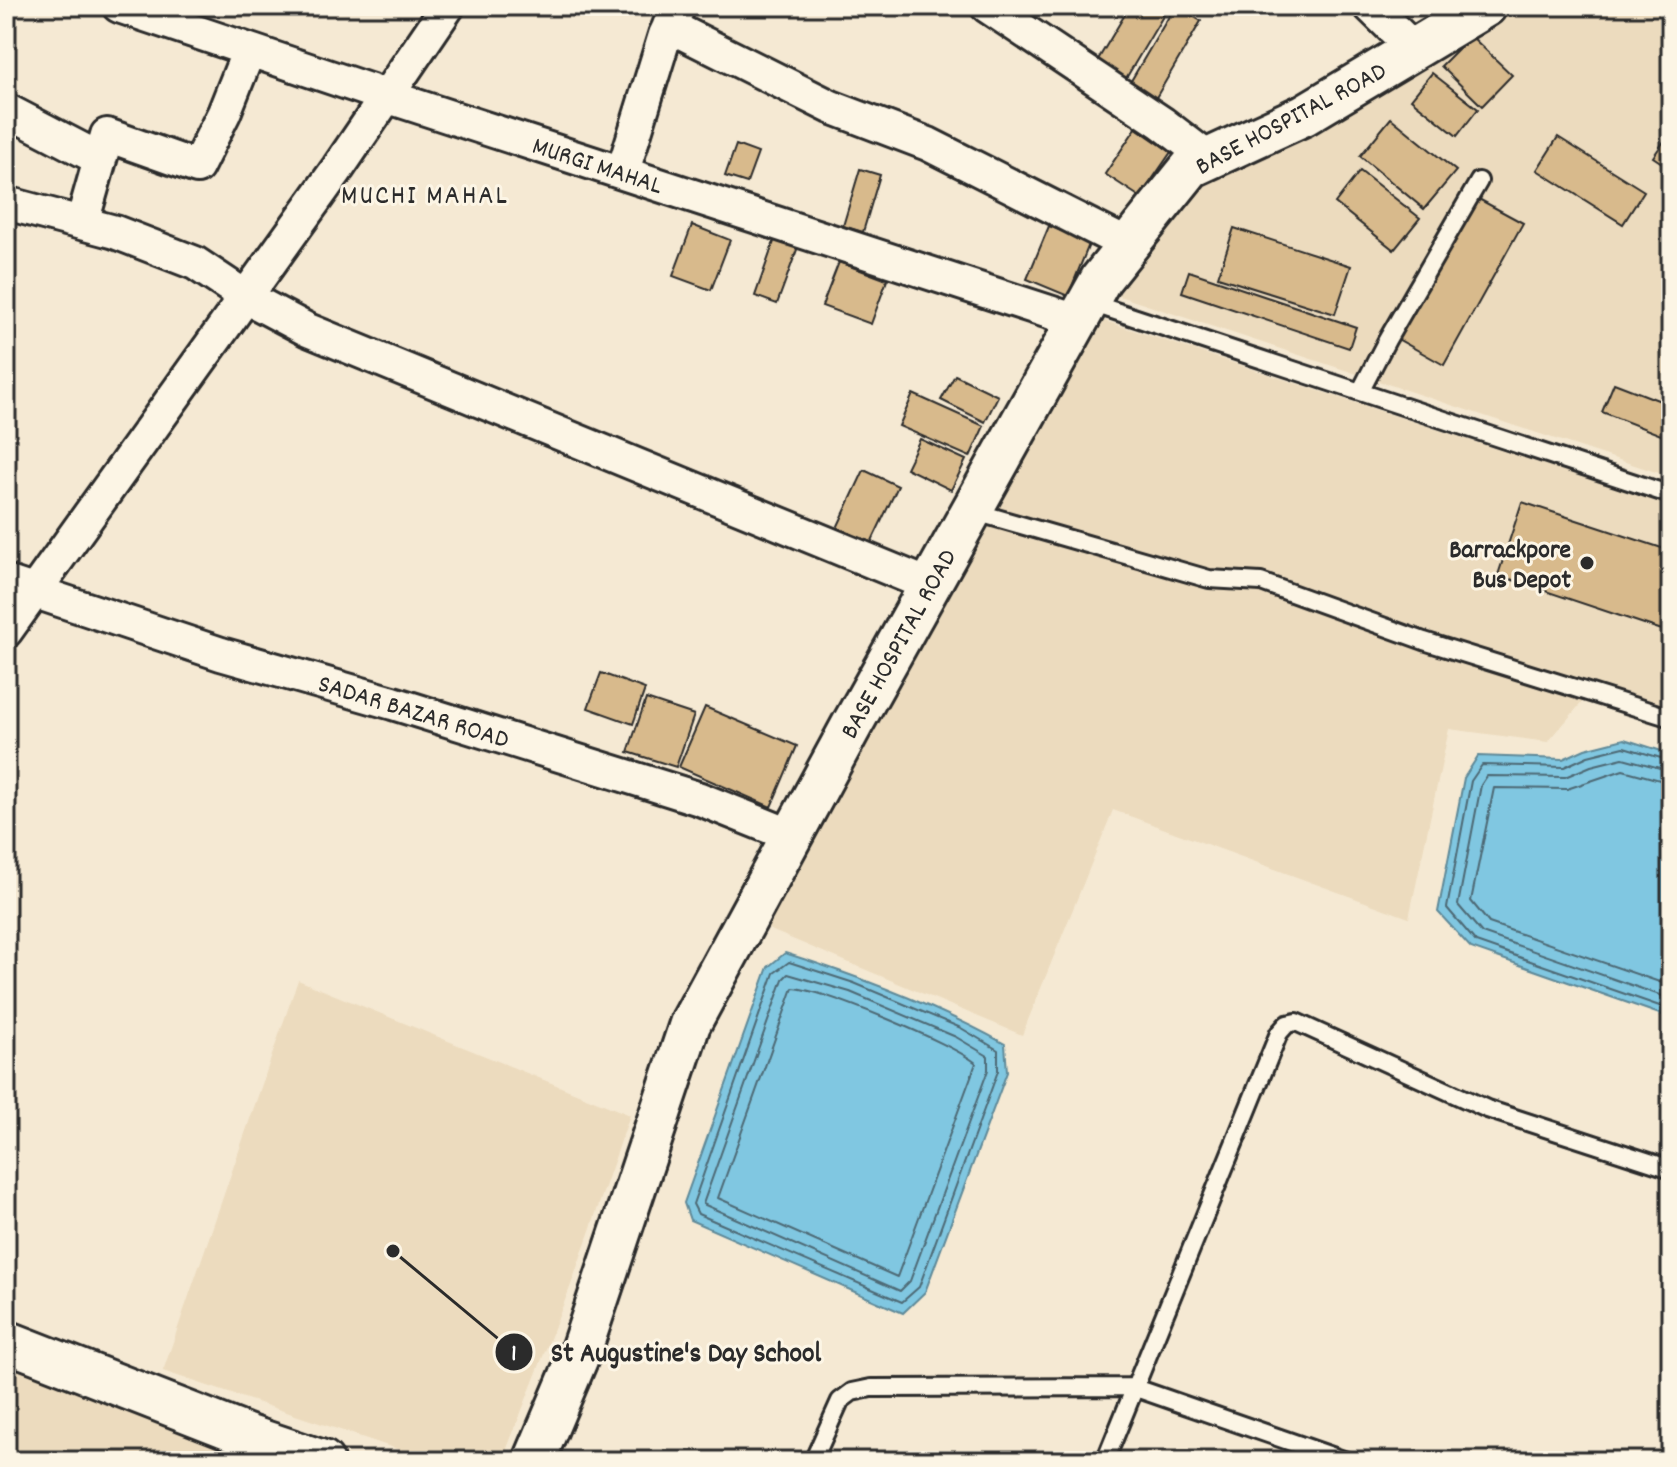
<svg xmlns="http://www.w3.org/2000/svg" width="1677" height="1467" font-family="Dekko,sans-serif">
  <rect width="100%" height="100%" fill="#f5e9d3"/>
  <filter id="ink" filterUnits="userSpaceOnUse"><feTurbulence type="fractalNoise" baseFrequency=".0125" numOctaves="2"/><feDisplacementMap in="SourceGraphic" scale="16" xChannelSelector="R" yChannelSelector="G"/><feConvolveMatrix kernelMatrix="1 2 1 2 8 2 1 2 1" color-interpolation-filters="sRGB"/></filter>
  <g filter="url(#ink)">
    <!-- built -->
    <path fill="#ecdbbe" d="M1507,6H1671V477L1107,292L1197,176Z
      M1093,317L1671,506V707L1596,686L1548,742L1449,729L1409,918L1113,810L1022,1035L761,926Z
      M298,980L630,1115L571,1285L502,1461H433L163,1371Z
      M6,1356L281,1461H6Z"/>
    <!-- water -->
    <path fill="#80c7e1" stroke="#5e8998" stroke-width="2" d="M1624,739L1671,754V1018L1471,948L1438,912L1464,778L1478,756L1563,759L1585,749Z
      M785,953C861,977 935,1005 1005,1044L1007,1072L925,1292L903,1313L690,1220L684,1203L768,967Z"/>
    <g fill="none" stroke-linecap="round" stroke-linejoin="round">
      <!-- shore -->
      <path stroke="#4d6974" stroke-width="2" d="M1671,761L1624,747L1588,756L1564,767L1482,765L1471,781L1447,908L1476,942L1671,1010
        M1671,771L1623,758L1591,766L1565,777L1487,776L1481,785L1458,905L1482,933L1671,999
        M1671,783L1623,770L1567,789L1494,788L1471,901L1489,923L1671,986
        M789,962L854,983L961,1028L998,1050V1071L919,1287L902,1302L698,1214L693,1204L774,973Z
        M788,974L850,992L956,1037L988,1056V1070L910,1281L900,1291L703,1204L783,979Z
        M793,988C825,990 951,1043 976,1063L897,1277L718,1198Z"/>
    </g>
    <!-- building -->
    <path fill="#d8ba8c" stroke="#2b2b2b" stroke-width="2" d="M1130,6H1169L1125,80L1096,63Z
      M1175,6L1201,21L1154,101L1128,86Z
      M1471,36L1512,75L1482,106L1441,66Z
      M1432,73L1478,109L1457,136L1411,99Z
      M1391,118L1456,171L1424,209L1360,156Z
      M1136,128L1171,152L1140,197L1105,174Z
      M1669,134L1671,135V169L1653,157Z
      M1558,137L1644,191L1623,224L1537,170Z
      M736,145L758,153L747,183L725,176Z
      M860,169L880,175L863,232L843,226Z
      M1360,171L1420,218L1394,250L1335,203Z
      M1475,197L1523,223L1444,365L1396,338Z
      M692,225L730,240L711,290L673,276Z
      M1049,226L1090,242L1068,296L1027,279Z
      M1234,228L1351,266L1335,314L1218,277Z
      M776,236L799,244L777,304L755,296Z
      M839,262L887,280L871,324L822,306Z
      M1189,271L1356,327L1349,348L1182,292Z
      M955,375L998,396L985,422L941,400Z
      M1614,383L1671,405V425L1666,437L1602,412Z
      M913,394L984,426L970,457L899,426Z
      M920,439L966,460L951,490L906,468Z
      M864,470L898,486L871,543L837,528Z
      M1522,502L1671,551V633L1498,575Z
      M601,673L645,689L633,724L588,708Z
      M646,699L694,715L676,767L628,752Z
      M705,707L797,746L771,807L679,767Z"/>
    <g fill="none" stroke-linecap="round" stroke-linejoin="round">
      <defs>
        <path id="service" d="M1088,302L1671,495
          M1360,392L1387,340L1479,181
          M972,511L1209,579L1261,582L1424,641L1671,718
          M813,1461L840,1401L852,1392L871,1388L1133,1387L1346,1461
          M1105,1461L1279,1033L1287,1024L1296,1022L1487,1109L1671,1169"/>
        <path id="minor" d="M119,6L386,96L1077,321
          M987,6L1162,123L1209,159
          M1370,6L1414,49
          M669,26L831,107L928,144L1128,245
          M6,110L100,159
          M623,171L665,35L679,6
          M6,203L115,232L195,263L246,297L308,330L929,585
          M82,223L107,135L197,167L224,113L249,50
          M6,582L221,654L393,703L700,799L792,836
          M6,631L338,168L448,6"/>
        <path id="tertiary" d="M6,1341L249,1436L323,1461
          M534,1461L581,1350L690,1024L853,723L1101,279L1191,167L1304,115L1486,6"/>
      </defs>
      <!-- service casing -->
      <use href="#service" stroke="#2b2b2b" stroke-width="22"/>
      <!-- minor casing -->
      <use href="#minor" stroke="#2b2b2b" stroke-width="38"/>
      <!-- tertiary casing -->
      <use href="#tertiary" stroke="#2b2b2b" stroke-width="46"/>
      <!-- service -->
      <use href="#service" stroke="#fcf5e5" stroke-width="16"/>
      <!-- minor -->
      <use href="#minor" stroke="#fcf5e5" stroke-width="32"/>
      <!-- tertiary -->
      <use href="#tertiary" stroke="#fcf5e5" stroke-width="40"/>
    </g>
  </g>
  <!-- markers -->
  <circle fill="#2b2b2b" stroke="#fcf5e5" stroke-width="3" cx="1587" cy="563" r="8"/>
  <g text-anchor="middle" stroke-width="6" stroke-linejoin="round" paint-order="stroke">
    <!-- street labels -->
    <g font-size="26" fill="#2b2b2b" stroke="#fcf5e5">
      <text transform="translate(1290 117) rotate(-28)" y="9">BASE HOSPITAL ROAD</text>
      <text transform="translate(598 164) rotate(18)" y="9">MURGI MAHAL</text>
      <text transform="translate(897 643) rotate(-61)" y="9">BASE HOSPITAL ROAD</text>
      <text transform="translate(414 710) rotate(17)" y="9">SADAR BAZAR ROAD</text>
    </g>
    <!-- poi labels -->
    <g font-size="26" font-weight="bold" fill="#2b2b2b" stroke="#fcf5e5" text-anchor="end">
      <text x="1571" y="557">Barrackpore<tspan x="1571" dy="30">Bus Depot</tspan></text>
    </g>
    <!-- neighbourhood labels -->
    <g font-size="28" letter-spacing="2" fill="#2b2b2b" stroke="#fcf5e5">
      <text x="425" y="203">MUCHI MAHAL</text>
    </g>
  </g>
  <!-- callouts -->
  <path fill="none" stroke="#2b2b2b" stroke-width="3" d="M393 1251L514 1352"/>
  <g fill="#2b2b2b" stroke="#fcf5e5" stroke-width="3">
    <circle cx="393" cy="1251" r="8"/>
    <circle cx="514" cy="1352" r="20"/>
  </g>
  <g font-size="24" text-anchor="middle" font-weight="bold" fill="#fff">
    <text x="514" y="1360">1</text>
  </g>
  <g font-size="28" text-anchor="middle" font-weight="bold" fill="#2b2b2b" stroke="#fcf5e5" stroke-width="6" stroke-linejoin="round" paint-order="stroke">
    <text x="686" y="1361">St Augustine's Day School</text>
  </g>
  <!-- margin -->
  <rect width="1677" height="1467" fill="none" stroke="#fcf5e5" stroke-width="32"/>
  <rect x="16" y="16" width="1645" height="1435" fill="none" stroke="#2b2b2b" stroke-width="3" filter="url(#ink)"/>
</svg>
